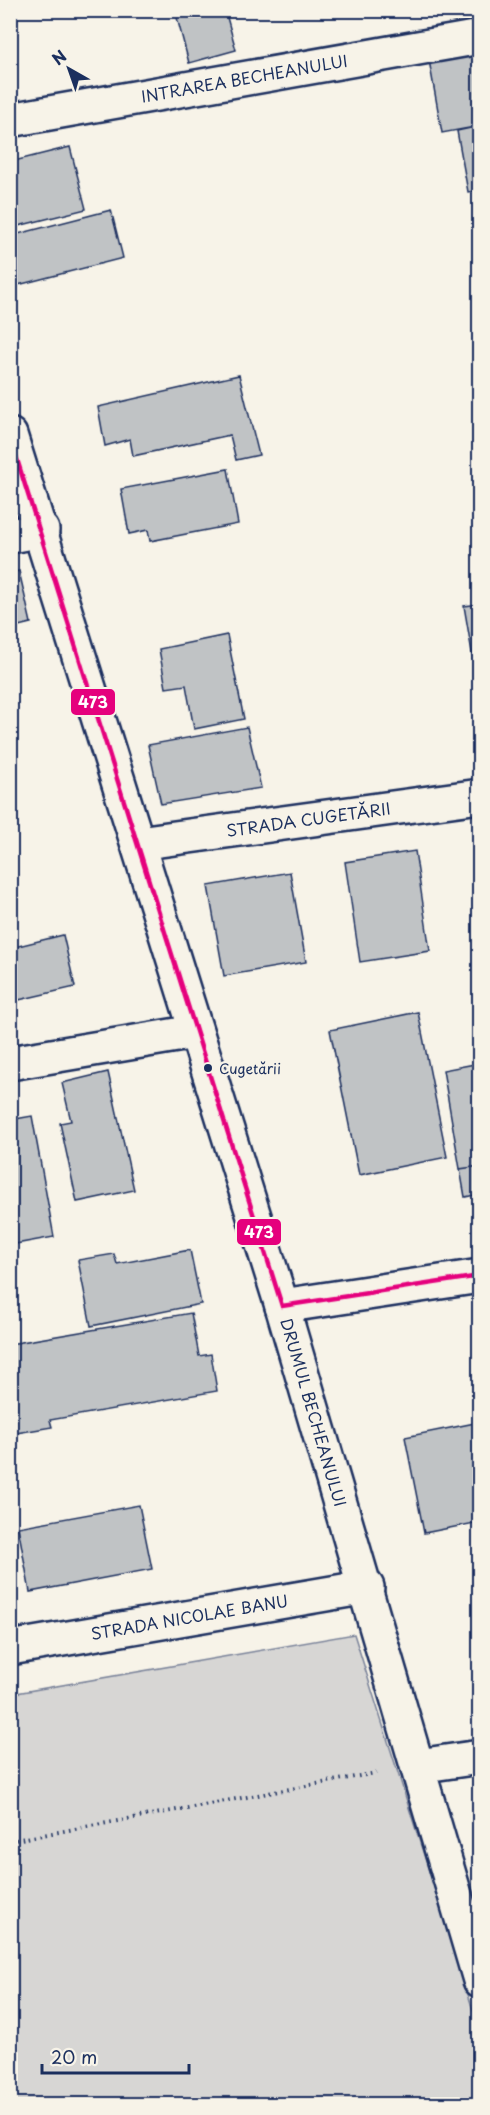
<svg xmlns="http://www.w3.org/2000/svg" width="490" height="2115" font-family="'Playpen Sans',sans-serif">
  <rect width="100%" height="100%" fill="#f7f3e8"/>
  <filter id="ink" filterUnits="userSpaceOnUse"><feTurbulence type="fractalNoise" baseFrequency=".0167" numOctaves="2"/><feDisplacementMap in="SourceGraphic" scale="12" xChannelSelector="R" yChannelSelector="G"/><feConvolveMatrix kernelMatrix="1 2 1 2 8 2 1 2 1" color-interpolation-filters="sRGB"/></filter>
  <g filter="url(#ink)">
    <!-- green -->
    <path fill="#d7d6d4" stroke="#798299" stroke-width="1.5" d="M354,1634L479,2029V2104H11V1694Z"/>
    <!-- building -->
    <path fill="#c0c3c5" stroke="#1b2f5e" stroke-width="1.5" d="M175,10H225L236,50L189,63Z
      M480,50V126L442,133L429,60Z
      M480,126V190L468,192L457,131Z
      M70,147L86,209L10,228V162Z
      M111,210L123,258L10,287V236Z
      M239,375L259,455L236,460L230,435L133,456L130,439L105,446L98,407Z
      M228,469L238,524L150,541L148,530L129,534L121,489Z
      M19,571L31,623L10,628V573Z
      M480,604V699L464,606Z
      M227,635L244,719L194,729L186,685L166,688L159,649Z
      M247,727L261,788L161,804L148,745Z
      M415,851L430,951L360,962L345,862Z
      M290,872L306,962L224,976L208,886Z
      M63,935L75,987L10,1002V948Z
      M418,1012L447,1157L359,1175L330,1030Z
      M480,1063V1166L460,1169L443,1070Z
      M108,1072L134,1190L77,1202L60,1123L71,1121L62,1083Z
      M32,1116L54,1237L10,1245V1120Z
      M480,1166V1194L465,1197L460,1169Z
      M190,1250L201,1304L91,1326L78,1260L114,1254L117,1264Z
      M191,1313L199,1356L211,1354L217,1391L50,1420L52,1427L10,1434V1344Z
      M480,1422V1522L424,1533L405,1437Z
      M139,1505L152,1569L30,1592L18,1527Z"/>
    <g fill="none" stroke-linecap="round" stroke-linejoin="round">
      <defs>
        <g id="minor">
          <path id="s1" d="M10,120L480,37"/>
          <path d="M10,536L42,530"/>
          <path id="s2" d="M138,843L480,796"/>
          <path id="s3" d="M282,1306L480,1980"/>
          <path id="s4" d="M10,1648L367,1587"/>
          <path d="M418,1766L480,1757"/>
        </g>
        <path id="tertiary" d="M10,435L282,1306L480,1276
          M10,1063L195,1032"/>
      </defs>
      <!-- minor casing -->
      <use href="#minor" stroke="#1b2f5e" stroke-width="38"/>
      <!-- tertiary casing -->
      <use href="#tertiary" stroke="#1b2f5e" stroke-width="38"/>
      <!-- path -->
      <path stroke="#1b2f5e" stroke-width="4" stroke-dasharray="1.5 4.5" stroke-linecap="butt" d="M10,1841L376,1773"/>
      <!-- minor -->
      <use href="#minor" stroke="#f7f3e8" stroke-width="33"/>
      <!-- tertiary -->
      <use href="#tertiary" stroke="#f7f3e8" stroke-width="33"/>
      <defs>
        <path id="bus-1" d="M10,437L282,1306L480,1276"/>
      </defs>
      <!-- bus-1 casing -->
      <use href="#bus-1" stroke="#f7f3e8" stroke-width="9"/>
      <!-- bus-1 -->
      <use href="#bus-1" stroke="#e5007d" stroke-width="4.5"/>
    </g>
  </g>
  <!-- markers -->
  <circle fill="#1b2f5e" stroke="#f7f3e8" stroke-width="2" cx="208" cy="1068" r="5"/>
  <g text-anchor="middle" stroke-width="4.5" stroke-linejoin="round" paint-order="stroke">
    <!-- bus labels -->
    <g font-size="14" fill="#1b2f5e" stroke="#f7f3e8" text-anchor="start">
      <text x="219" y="1074">Cugetării</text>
    </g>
    <!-- street labels -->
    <g font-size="16" fill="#1b2f5e" stroke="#f7f3e8">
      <text dy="6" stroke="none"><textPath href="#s1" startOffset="238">INTRAREA BECHEANULUI</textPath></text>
      <text dy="6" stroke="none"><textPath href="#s2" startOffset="172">STRADA CUGETĂRII</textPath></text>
      <text dy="6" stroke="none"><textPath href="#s3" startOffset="111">DRUMUL BECHEANULUI</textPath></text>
      <text dy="6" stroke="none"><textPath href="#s4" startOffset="182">STRADA NICOLAE BANU</textPath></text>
    </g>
  </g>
  <g stroke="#f7f3e8" stroke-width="2">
    <rect x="70" y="688" width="46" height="28" rx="6" fill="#e5007d"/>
    <rect x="236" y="1218" width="46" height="28" rx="6" fill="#e5007d"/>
  </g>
  <g font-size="16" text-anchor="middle" font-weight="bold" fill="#fff">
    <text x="93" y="708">473</text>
    <text x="259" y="1238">473</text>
  </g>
  <!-- margin -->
  <rect width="490" height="2115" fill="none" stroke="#f7f3e8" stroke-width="36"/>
  <rect x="18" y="18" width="454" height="2079" fill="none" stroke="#1b2f5e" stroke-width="2" filter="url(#ink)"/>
  <!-- north arrow -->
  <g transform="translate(69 69) rotate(320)" stroke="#f7f3e8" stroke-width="4.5" paint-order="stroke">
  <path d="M0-4.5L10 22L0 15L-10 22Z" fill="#1b2f5e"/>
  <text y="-9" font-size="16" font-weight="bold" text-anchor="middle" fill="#1b2f5e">N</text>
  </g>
  <!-- scale -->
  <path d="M42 2064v9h147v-9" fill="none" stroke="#1b2f5e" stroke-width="3"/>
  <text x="51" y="2064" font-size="18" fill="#1b2f5e" stroke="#f7f3e8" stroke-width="4.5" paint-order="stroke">20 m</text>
</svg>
